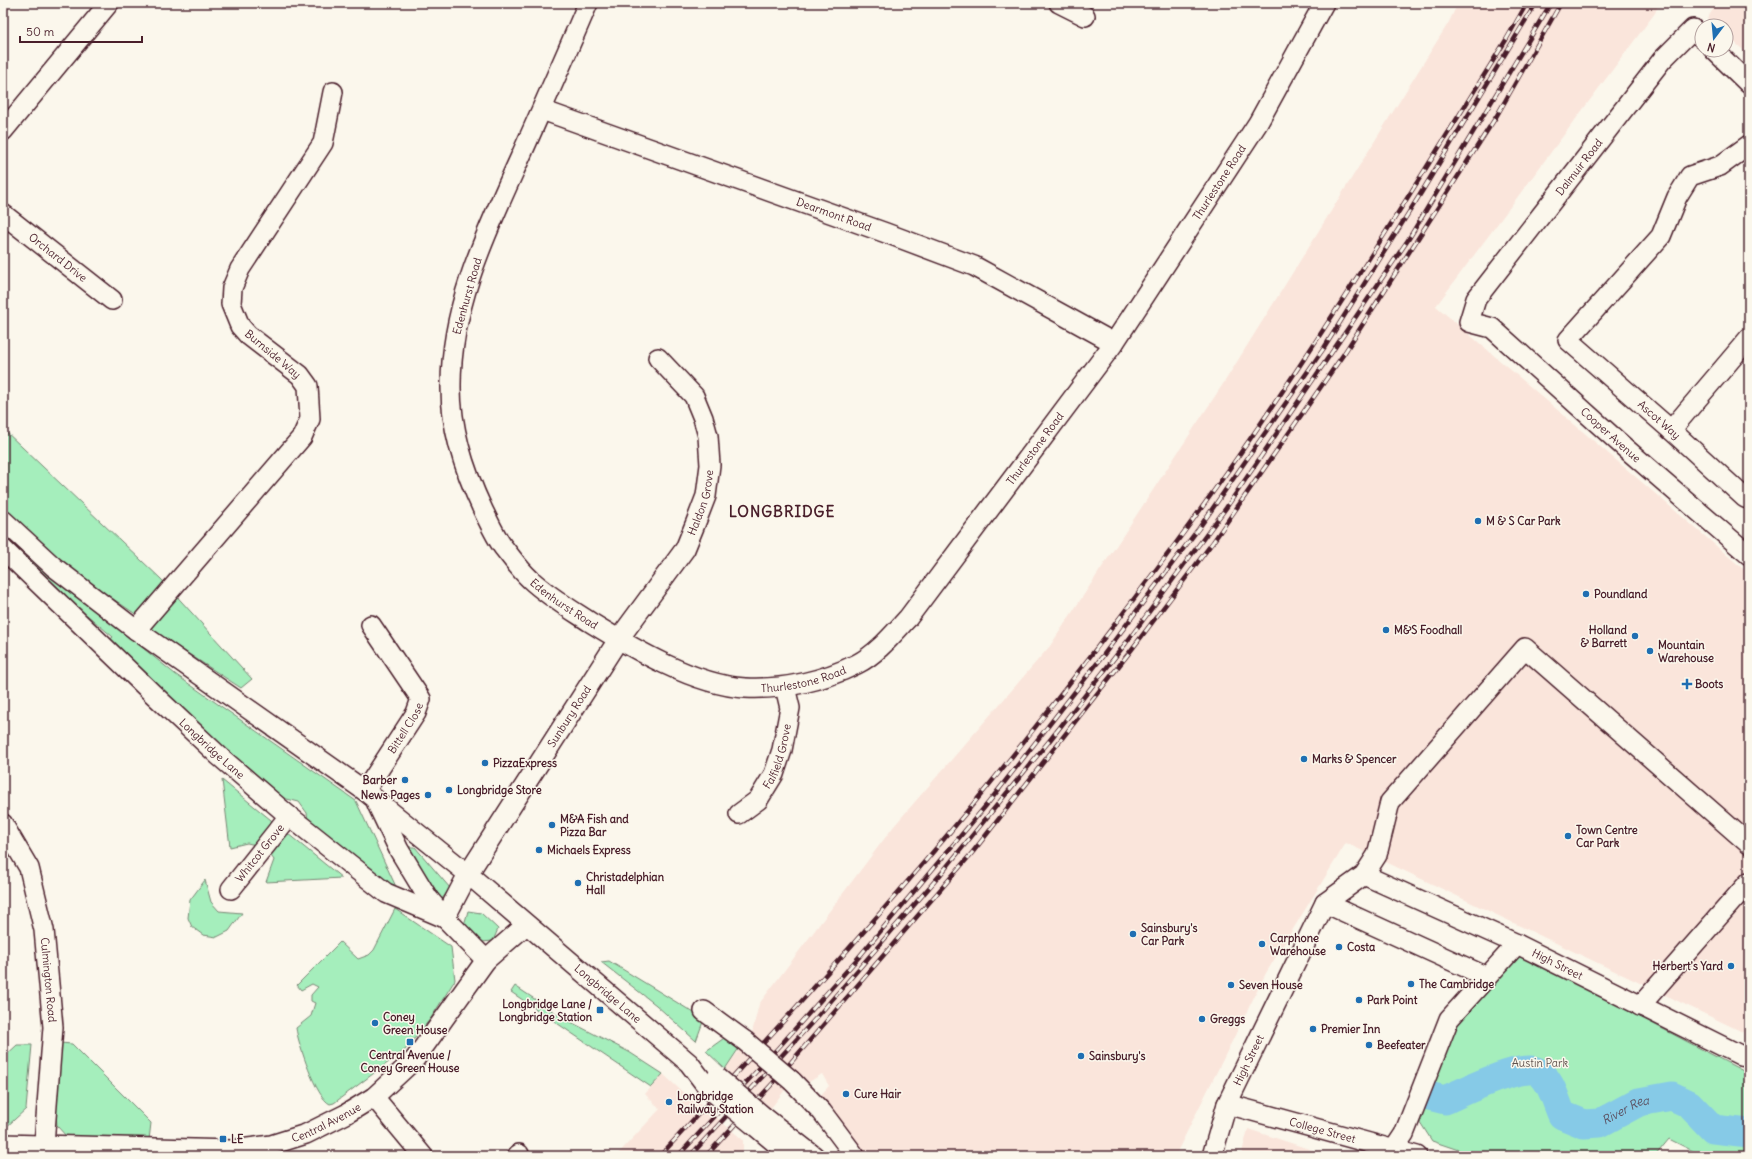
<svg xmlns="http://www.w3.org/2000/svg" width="1752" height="1159" font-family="Delius,sans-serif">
  <rect width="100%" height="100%" fill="#fbf7ec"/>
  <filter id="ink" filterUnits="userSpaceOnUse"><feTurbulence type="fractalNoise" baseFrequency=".025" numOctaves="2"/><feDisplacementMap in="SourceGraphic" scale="8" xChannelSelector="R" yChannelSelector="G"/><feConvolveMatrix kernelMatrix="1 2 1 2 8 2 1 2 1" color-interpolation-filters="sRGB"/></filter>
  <g filter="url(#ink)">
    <!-- built -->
    <path fill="#fae5db" d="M1458,3H1659L1655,13L1436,306L1749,574V1035L1346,843L1266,973L1175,1156H868L817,1099L829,1086L822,1074L809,1082L798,1073L771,1108L725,1069L752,1033L759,1004L894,826L1050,646L1225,381L1449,22Z
      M1717,3H1749V55L1726,35V26H1716L1707,19Z
      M663,1074L688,1097L690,1095L743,1140V1156H616L660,1109L645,1094Z
      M1248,1129L1330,1156H1241Z"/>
    <!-- green -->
    <path fill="#a5eebc" stroke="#788674" d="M3,429L161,579L252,679L241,688L152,630L134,613L57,561L3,509Z
      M3,529L49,572L175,674L356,801L398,891L308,822L307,813L299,802L279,797L215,743L108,641L113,637L87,615L79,622L3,549Z
      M222,780L342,878L266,882L274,860L265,847L247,843L230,847Z
      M406,847H415L450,888L442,899Z
      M205,880L211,902L219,911L242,913L229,931L217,937L203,935L192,927L188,918L190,900Z
      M395,909L451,947L455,980L431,1018L405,1050L334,1103L330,1104C316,1098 298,1043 296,1028L311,1016L315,1003L311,1001V995L318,987L312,984L301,990L297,985L340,942L358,959L369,955L374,950Z
      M468,911L481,913L498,929L493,941L482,942L464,925Z
      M1522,951L1609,995L1621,1007L1749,1074V1156H1703L1669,1139L1655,1156H1476L1432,1141L1418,1119L1461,1011Z
      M609,961L704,1019L696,1041L656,1005L601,962Z
      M515,986L563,1018L629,1052L663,1074L651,1087L511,992Z
      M727,1036L739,1048L725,1069L706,1051Z
      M60,1043L72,1044L151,1123L149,1140L67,1137L57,1126L55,1103Z
      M17,1045H32L26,1109L3,1130V1058Z"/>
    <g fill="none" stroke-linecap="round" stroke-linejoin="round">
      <!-- river -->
      <path stroke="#86cae7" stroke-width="29" id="s1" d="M1429,1096L1445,1100C1461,1093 1523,1062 1538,1072C1551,1079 1556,1102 1562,1115L1584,1124L1600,1123L1639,1102L1672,1096L1689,1104L1713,1129L1749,1133"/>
      <defs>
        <g id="minor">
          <path id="s2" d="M588,3C566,55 543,106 520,158C487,231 450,306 451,388C451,431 465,472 483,510C489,522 495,536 503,547C512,558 520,570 530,579C548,596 570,609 590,622C632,648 694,685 745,688C783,690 823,681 857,664C877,654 893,634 908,618L1114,343L1258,123L1324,3"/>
          <path d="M1059,3L1085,16"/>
          <path id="s3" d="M1702,38L1693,29L1662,60L1476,299L1469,322L1492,328L1624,447L1749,555"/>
          <path d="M1714,50L1749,84"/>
          <path id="s4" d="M542,110L886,233L974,266L1114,343"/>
          <path d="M3,131L109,3"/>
          <path id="s5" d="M1749,145L1720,166L1690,176L1677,197L1661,236L1568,340L1671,430L1745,498L1749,499"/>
          <path id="s6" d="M3,214L112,300"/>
          <path d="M1671,430L1749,338"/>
          <path id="s7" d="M3,520L54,567L136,630L365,791L468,874L689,1063L708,1088"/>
          <path id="s8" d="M3,549L152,693L219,756L289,816L386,893L445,918"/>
          <path d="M136,630L302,437L310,419L308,386L300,375L248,335L240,326L231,304L232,288L240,269L323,143L333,92"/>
          <path id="s9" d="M365,791L416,713L421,699L371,625"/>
          <path d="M377,804L399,850L428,898L445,918L486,960L526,925"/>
          <path id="s10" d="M739,814L758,800L774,774L782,750L790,708L785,687"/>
          <path id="s11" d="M3,824L29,868L44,930L53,1027L44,1144"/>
          <path id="s12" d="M1364,875L1517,944L1740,1055L1749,1056"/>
          <path id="s13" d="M231,889L289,816"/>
          <path d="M1325,903L1487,977"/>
          <path id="s14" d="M445,918L468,874L618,640L685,549L696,522L706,496L710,465L708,436L703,418L694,396L658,358"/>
          <path d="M1640,1006L1749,882"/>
          <path d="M704,1011L745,1041"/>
          <path d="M792,1081L822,1112L855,1156"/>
          <path d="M374,1097L423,1156"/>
          <path id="s15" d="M1227,1104L1417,1156"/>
          <path d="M764,1117L814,1156"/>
          <path d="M755,1126L791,1156"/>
          <path id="s16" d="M3,1144L232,1150L271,1145L306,1134L346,1114L374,1097L415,1059L486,960"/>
          <path d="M1394,1149L1404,1134L1449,1019L1517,944"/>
          <path d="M517,1156L519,1154"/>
          <path id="s17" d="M1212,1156L1227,1104L1325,903L1364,875L1377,855L1390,802L1525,648L1749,844"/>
        </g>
      </defs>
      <!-- minor casing -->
      <use href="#minor" stroke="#4a1f2b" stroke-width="22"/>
      <!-- minor -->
      <use href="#minor" stroke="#fbf7ec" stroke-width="19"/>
      <defs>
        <path id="rail" d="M660,1156C768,1038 877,921 979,797C1046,716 1110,631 1173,547C1294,384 1399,211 1506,40L1527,3
          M678,1156L778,1048L858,958L989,802L1102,657L1199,528L1324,348L1421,193L1536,3
          M690,1156L817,1017L940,875L1050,740L1126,643L1226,508L1408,240L1551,3
          M706,1156L773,1083L972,853L1129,653L1213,542L1343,355L1496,117L1561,3"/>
      </defs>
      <!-- rail casing -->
      <use href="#rail" stroke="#4a1f2b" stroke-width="4.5"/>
      <!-- rail -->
      <use href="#rail" stroke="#fbf7ec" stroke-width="3" stroke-dasharray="9" stroke-linecap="butt"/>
      <defs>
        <path id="minor-bridge" d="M745,1041L792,1081
          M717,1077L764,1117
          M708,1088L755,1126"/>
      </defs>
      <!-- minor-bridge casing -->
      <use href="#minor-bridge" stroke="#4a1f2b" stroke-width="22" stroke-linecap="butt"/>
      <!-- minor-bridge -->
      <use href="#minor-bridge" stroke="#fbf7ec" stroke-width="19"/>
    </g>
  </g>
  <!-- markers -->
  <g fill="#1f6fb2" stroke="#fbf7ec" stroke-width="1.5">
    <circle cx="1478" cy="521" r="4"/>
    <circle cx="1586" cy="594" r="4"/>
    <circle cx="1386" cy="630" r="4"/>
    <circle cx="1635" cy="636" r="4"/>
    <circle cx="1650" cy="651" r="4"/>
    <path d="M1685 678h4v4h4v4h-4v4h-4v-4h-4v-4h4z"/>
    <circle cx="1304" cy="759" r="4"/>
    <circle cx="485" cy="763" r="4"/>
    <circle cx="405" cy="780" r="4"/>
    <circle cx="449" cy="790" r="4"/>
    <circle cx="428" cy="795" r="4"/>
    <circle cx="552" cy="825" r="4"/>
    <circle cx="1568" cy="836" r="4"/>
    <circle cx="539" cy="850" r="4"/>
    <circle cx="578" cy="883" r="4"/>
    <circle cx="1133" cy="934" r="4"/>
    <circle cx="1262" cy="944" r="4"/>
    <circle cx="1339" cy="947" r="4"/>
    <circle cx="1731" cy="966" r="4"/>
    <circle cx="1411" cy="984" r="4"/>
    <circle cx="1231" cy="985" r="4"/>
    <circle cx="1359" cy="1000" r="4"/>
    <rect x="596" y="1006" width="8" height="8" rx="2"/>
    <circle cx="1202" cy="1019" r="4"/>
    <circle cx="375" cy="1023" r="4"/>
    <circle cx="1313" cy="1029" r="4"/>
    <rect x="406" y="1038" width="8" height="8" rx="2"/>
    <circle cx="1369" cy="1045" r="4"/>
    <circle cx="1081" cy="1056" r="4"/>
    <circle cx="846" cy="1094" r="4"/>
    <circle cx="669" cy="1102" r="4"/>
    <rect x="219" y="1135" width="8" height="8" rx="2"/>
  </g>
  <g text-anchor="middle" stroke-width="3" stroke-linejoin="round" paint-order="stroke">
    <!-- street labels -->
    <g font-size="11" fill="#4a1f2b" stroke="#fbf7ec">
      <text transform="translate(1579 167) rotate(-52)" y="4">Dalmuir Road</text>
      <text dy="4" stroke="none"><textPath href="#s2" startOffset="1587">Thurlestone Road</textPath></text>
      <text dy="4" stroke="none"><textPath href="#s4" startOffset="310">Dearmont Road</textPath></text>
      <text dy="4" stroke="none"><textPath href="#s6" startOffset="70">Orchard Drive</textPath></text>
      <text transform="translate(467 296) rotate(-74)" y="4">Edenhurst Road</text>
      <text transform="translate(273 354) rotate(40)" y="4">Burnside Way</text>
      <text dy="4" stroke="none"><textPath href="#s5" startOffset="395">Ascot Way</textPath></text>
      <text dy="4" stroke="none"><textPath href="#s3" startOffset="567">Cooper Avenue</textPath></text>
      <text dy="4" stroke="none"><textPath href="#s2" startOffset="1263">Thurlestone Road</textPath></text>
      <text dy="4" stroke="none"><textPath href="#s14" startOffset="490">Haldon Grove</textPath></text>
      <text dy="4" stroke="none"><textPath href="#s2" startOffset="665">Edenhurst Road</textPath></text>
      <text dy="4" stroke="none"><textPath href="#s2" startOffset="926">Thurlestone Road</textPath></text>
      <text dy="4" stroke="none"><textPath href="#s14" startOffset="237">Sunbury Road</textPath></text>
      <text dy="4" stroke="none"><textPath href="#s9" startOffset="75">Bittell Close</textPath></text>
      <text dy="4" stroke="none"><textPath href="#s8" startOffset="289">Longbridge Lane</textPath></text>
      <text dy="4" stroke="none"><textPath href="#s10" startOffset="72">Falfield Grove</textPath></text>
      <text dy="4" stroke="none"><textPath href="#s13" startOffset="46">Whitcot Grove</textPath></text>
      <text dy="4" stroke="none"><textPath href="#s12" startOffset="213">High Street</textPath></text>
      <text dy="4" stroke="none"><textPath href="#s11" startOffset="165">Culmington Road</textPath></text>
      <text dy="4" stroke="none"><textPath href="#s7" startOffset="769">Longbridge Lane</textPath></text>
      <text dy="4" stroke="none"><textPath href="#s17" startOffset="103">High Street</textPath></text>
      <text dy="4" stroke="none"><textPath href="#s16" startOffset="328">Central Avenue</textPath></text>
      <text dy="4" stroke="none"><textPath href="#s15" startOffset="99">College Street</textPath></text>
    </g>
    <!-- poi labels -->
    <g font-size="11" font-weight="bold" fill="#4a1f2b" stroke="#fbf7ec" text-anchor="start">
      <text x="1486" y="525">M &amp; S Car Park</text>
      <text x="1594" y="598">Poundland</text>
      <text x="1394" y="634">M&amp;S Foodhall</text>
      <text x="1627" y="634" text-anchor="end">Holland<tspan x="1627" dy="13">&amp; Barrett</tspan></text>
      <text x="1658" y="649">Mountain<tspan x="1658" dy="13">Warehouse</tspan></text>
      <text x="1695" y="688">Boots</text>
      <text x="1312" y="763">Marks &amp; Spencer</text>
      <text x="493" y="767">PizzaExpress</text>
      <text x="397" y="784" text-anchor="end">Barber</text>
      <text x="457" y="794">Longbridge Store</text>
      <text x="420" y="799" text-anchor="end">News Pages</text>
      <text x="560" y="823">M&amp;A Fish and<tspan x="560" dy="13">Pizza Bar</tspan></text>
      <text x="1576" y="834">Town Centre<tspan x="1576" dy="13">Car Park</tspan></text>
      <text x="547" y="854">Michaels Express</text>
      <text x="586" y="881">Christadelphian<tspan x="586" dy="13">Hall</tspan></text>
      <text x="1141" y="932">Sainsbury's<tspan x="1141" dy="13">Car Park</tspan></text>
      <text x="1270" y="942">Carphone<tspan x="1270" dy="13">Warehouse</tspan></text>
      <text x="1347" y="951">Costa</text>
      <text x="1723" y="970" text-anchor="end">Herbert's Yard</text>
      <text x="1419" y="988">The Cambridge</text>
      <text x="1239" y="989">Seven House</text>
      <text x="1367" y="1004">Park Point</text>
      <text x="592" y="1008" text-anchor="end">Longbridge Lane /<tspan x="592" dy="13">Longbridge Station</tspan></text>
      <text x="383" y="1021">Coney<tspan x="383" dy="13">Green House</tspan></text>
      <text x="1210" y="1023">Greggs</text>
      <text x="1321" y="1033">Premier Inn</text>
      <text x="1377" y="1049">Beefeater</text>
      <text x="410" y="1059" text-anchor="middle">Central Avenue /<tspan x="410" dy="13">Coney Green House</tspan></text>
      <text x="1089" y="1060">Sainsbury's</text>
      <text x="854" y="1098">Cure Hair</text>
      <text x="677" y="1100">Longbridge<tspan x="677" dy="13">Railway Station</tspan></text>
      <text x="231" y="1143">LE</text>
    </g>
    <!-- park labels -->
    <g font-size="11" fill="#61534f" stroke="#fbf7ec">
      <text x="1540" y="1067">Austin Park</text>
    </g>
    <!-- water labels -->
    <g font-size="12" font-style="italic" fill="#5c5263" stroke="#fbf7ec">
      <text dy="4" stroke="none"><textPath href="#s1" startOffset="234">River Rea</textPath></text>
    </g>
    <!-- district labels -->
    <g font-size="15" font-weight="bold" letter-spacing="1" fill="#4a1f2b" stroke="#fbf7ec">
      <text x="782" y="517">LONGBRIDGE</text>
    </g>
  </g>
  <!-- margin -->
  <rect width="1752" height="1159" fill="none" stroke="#fbf7ec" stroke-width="16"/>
  <rect x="8" y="8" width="1736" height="1143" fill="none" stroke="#4a1f2b" stroke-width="1.5" filter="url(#ink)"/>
  <!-- north arrow -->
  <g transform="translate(1714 38) rotate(196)"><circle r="19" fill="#fbf7ec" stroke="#b4a19f"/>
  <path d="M0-3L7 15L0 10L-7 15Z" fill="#1f6fb2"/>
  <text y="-6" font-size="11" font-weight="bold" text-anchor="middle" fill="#4a1f2b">N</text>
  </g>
  <!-- scale -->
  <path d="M20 36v6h122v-6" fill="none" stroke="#4a1f2b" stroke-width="2"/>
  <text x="26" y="36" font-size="12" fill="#4a1f2b" stroke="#fbf7ec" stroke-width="3" paint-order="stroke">50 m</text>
</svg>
